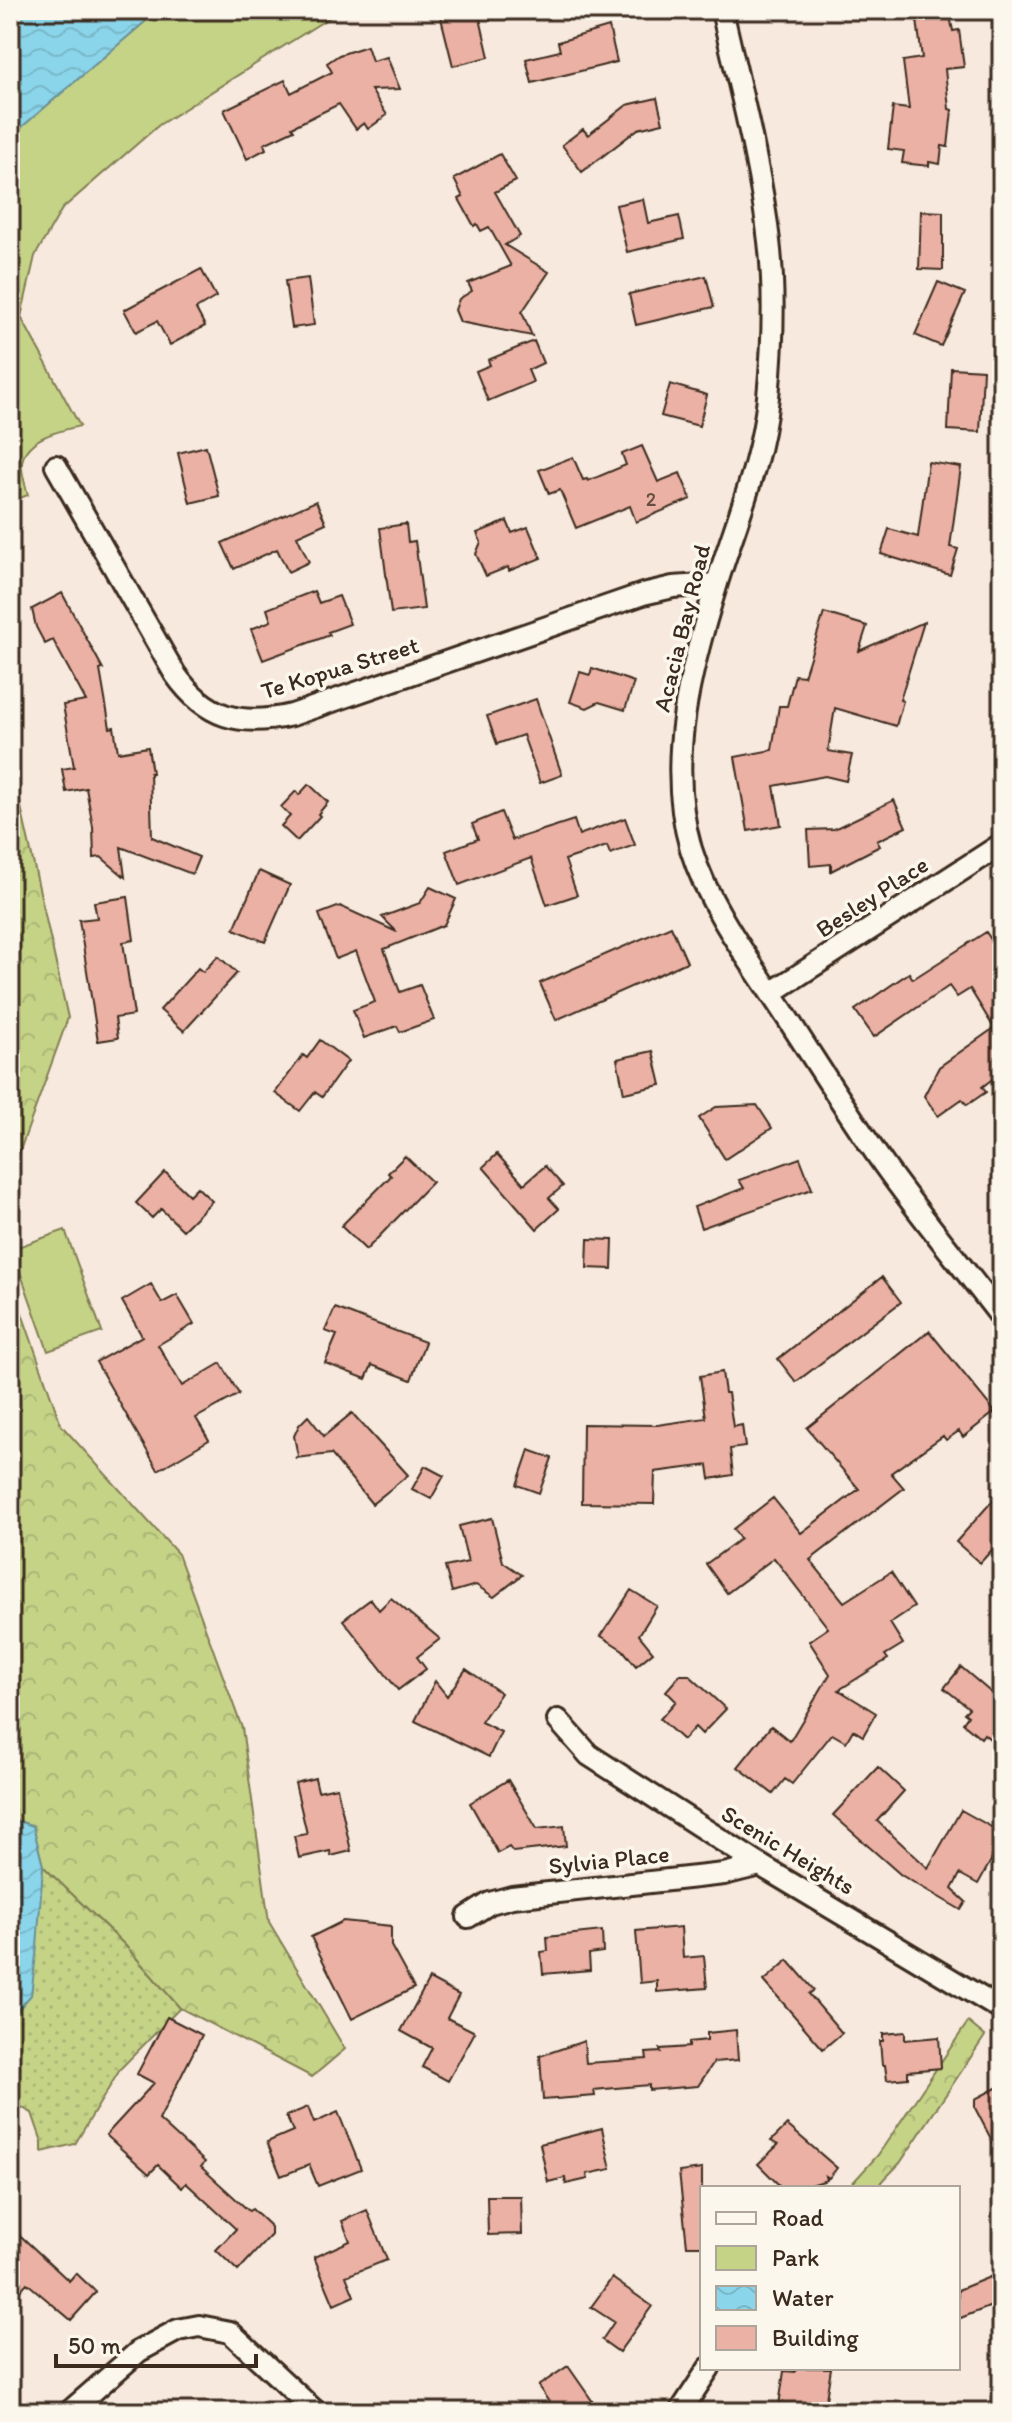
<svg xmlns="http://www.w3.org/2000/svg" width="1012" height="2422" font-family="Itim,sans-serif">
  <defs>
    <pattern id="grass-dots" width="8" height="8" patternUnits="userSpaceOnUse" patternTransform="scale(2)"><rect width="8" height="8" fill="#c5d387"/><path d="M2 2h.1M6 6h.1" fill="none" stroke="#aab574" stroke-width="1.8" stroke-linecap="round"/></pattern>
    <pattern id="forest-crowns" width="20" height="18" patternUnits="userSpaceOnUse" patternTransform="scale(2)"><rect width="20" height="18" fill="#c5d387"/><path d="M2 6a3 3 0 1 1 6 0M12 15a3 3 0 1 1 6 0" fill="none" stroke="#aab574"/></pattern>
    <pattern id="water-waves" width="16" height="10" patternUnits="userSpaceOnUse" patternTransform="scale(2)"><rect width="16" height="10" fill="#8ad5ea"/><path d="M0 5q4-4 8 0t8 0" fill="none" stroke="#78b7c8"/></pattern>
  </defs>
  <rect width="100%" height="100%" fill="#f8e9de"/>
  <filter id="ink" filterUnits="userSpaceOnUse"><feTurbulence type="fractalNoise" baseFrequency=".0125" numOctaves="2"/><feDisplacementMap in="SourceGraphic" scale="16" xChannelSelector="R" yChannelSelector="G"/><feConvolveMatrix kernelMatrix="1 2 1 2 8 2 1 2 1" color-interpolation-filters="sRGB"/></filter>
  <g filter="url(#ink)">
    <!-- grass -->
    <path fill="url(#grass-dots)" stroke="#807e52" stroke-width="2" d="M43,1866L125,1945L180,2008L121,2068L75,2144L42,2152V2142L32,2113L10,2101V2019L31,1994Z"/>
    <!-- forest -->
    <path fill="url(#forest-crowns)" stroke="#807e52" stroke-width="2" d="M10,758L68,1018L10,1178Z
      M10,1279L61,1425L178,1554L242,1728L269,1922L345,2049L312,2077L180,2008L125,1945L43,1866L33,1826L10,1818Z
      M968,2022L985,2036L900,2163L876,2188H848L878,2155Z"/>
    <!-- park -->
    <path fill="#c5d387" stroke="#807e52" stroke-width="2" d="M231,10H341L159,125L62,209L35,256L21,317L80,426C58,431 19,439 22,469C23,478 26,487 28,495L10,502V137L147,20Z
      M65,1230L102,1332L48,1351L12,1249Z"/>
    <!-- water -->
    <path fill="url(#water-waves)" stroke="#6a9198" stroke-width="2" d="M10,10H167L147,20L10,137Z
      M10,1818L33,1826L43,1866L37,1947L31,1995L10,2019Z"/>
    <!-- building -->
    <path fill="#ebb1a4" stroke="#3b2a1e" stroke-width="2" d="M439,10H478L489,57L453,66Z
      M950,16L953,31L959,30L964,67L945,69L949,109L952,110L948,147L942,146L940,164L929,162V166L902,163L904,151L888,149L893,107L909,109L903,61L922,58L917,20Z
      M609,27L617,62L532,83L526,59L560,51L558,42Z
      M367,46L372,61L387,57L400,89L371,90L387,115L368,129L364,123L356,129L339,104L292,127L294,130L264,144L266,149L247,159L224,110L285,80L291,93L332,72L327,63L339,55Z
      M657,98L663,123L638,129L582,172L562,145L583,129L588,135L627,105Z
      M500,154L516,181L495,192L520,236L505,245L549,272L522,312L532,336L460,322L455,310L459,299L472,291L468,283L511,266L489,227L481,231L477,224L474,226L459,199L463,197L454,179Z
      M643,199L648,223L679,216L684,239L627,252L616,205Z
      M921,211L943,212V270L919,269Z
      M201,269L216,297L196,309L205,326L170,345L157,321L136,332L124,310Z
      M706,276L714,307L636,325L629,294Z
      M308,278L314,325L292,328L285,281Z
      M938,282L965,293L941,346L915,335Z
      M534,341L543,363L528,370L533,382L488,401L476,371L490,365L488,360Z
      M951,368L983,370L980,432L948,430Z
      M670,384L707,395L699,426L661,416Z
      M206,446L219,496L190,503L178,453Z
      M642,446L658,482L680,473L691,499L636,522L630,506L576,528L560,490L549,494L539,470L573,457L583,480L587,479L588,481L626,465L622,454Z
      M928,462L961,467L950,547L958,549L950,575L881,554L889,529L918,537Z
      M316,501L326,523L297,536L309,562L288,572L277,549L234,569L222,543Z
      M507,521L512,533L528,527L541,558L509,571L508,567L486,576L476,554L481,542L477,533Z
      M406,524L408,542L415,541L424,609L391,613L380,528Z
      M314,591L319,603L339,596L350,624L328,632L330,635L263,660L251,629L271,621L267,609Z
      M62,593L103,669L100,670L110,728L114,727L118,752L148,747L152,773H150L152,837L199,857L192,874L121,847L125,877L101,857L94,858L93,827L86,788L66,792L62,769L74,767L63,705L86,701L53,640L45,644L36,627L32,609Z
      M824,613L867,626L859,651L924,622L900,700L903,701L896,726L835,708L828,751L852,755L846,781L825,776L774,786L781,825L748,831L735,757L772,750L779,706H787L795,675L804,676Z
      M592,668L634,682L625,710L599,702L587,708L570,702L580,672L590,675Z
      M536,699L562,775L540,783L523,735L497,744L487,716Z
      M309,784L328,802L318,814L320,816L297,841L281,826L290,816L281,807L296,791L299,795Z
      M894,800L906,827L877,841L880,846L831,871V864L810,866L808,830L834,829Z
      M501,812L512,840L574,820L579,835L625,818L635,845L610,854L607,846L565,860L577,895L547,905L531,858L459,885L446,851L478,839L472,824Z
      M259,871L290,885L265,942L234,929Z
      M430,887L456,899L444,925L384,949L400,992L420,985L434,1020L400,1032L397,1026L364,1038L353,1010L375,1002L356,951L336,959L319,914L340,906L397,932L382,917L420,903Z
      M128,897L134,940L123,942L134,1015L115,1018L118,1038L98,1041L79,920L97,918L94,902Z
      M671,926L687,962L556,1020L540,983Z
      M986,932L1002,956V968L992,975L1002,990V1072L982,1087L986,1092L967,1105L962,1099L938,1116L924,1096L939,1067L994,1028L970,989L957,997L949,986L874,1037L855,1010L909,973L913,979Z
      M218,956L237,973L184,1031L160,1010L198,968L203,972Z
      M320,1040L348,1061L322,1097L315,1092L300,1111L275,1093L303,1055L307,1058Z
      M653,1051L661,1085L624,1093L617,1059Z
      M757,1105L772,1128L725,1159L699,1118L716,1107Z
      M497,1154L524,1184L545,1166L563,1186L549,1198L559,1209L537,1229L483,1167Z
      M405,1156L432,1182L366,1250L341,1226L391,1176L388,1173Z
      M800,1158L812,1189L701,1228L694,1207L744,1188L739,1180Z
      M165,1172L189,1195L197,1187L212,1201L183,1230L161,1209L152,1218L136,1203Z
      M588,1239L613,1240L612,1269L587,1268Z
      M882,1277L901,1302L796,1382L778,1359Z
      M151,1284L162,1303L177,1295L194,1324L158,1345L182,1386L221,1363L239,1394L196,1418L209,1440L158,1470L96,1362L142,1336L122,1301Z
      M335,1308L425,1342L411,1380L372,1365L366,1379L325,1363L337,1335L325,1331Z
      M929,1331L995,1412L963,1437L959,1431L946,1440L943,1436L891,1473L904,1488L810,1560L844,1602L891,1572L914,1607L890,1623L903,1644L885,1655L888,1659L839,1690L876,1713L863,1736L853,1730L846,1742L832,1734L792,1784L785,1779L773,1794L738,1767L771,1726L790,1741L830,1674L809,1641L828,1628L774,1558L727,1593L706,1564L740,1539L733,1529L773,1498L801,1533L859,1489L807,1428Z
      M722,1372L725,1393H728L733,1427L742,1425L745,1447L730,1449L733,1475L710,1479L708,1465L655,1472L654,1504L582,1503L583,1424L657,1425L706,1418L700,1376Z
      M352,1413L408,1475L372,1504L331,1454L295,1458L298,1456L294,1436L299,1425L308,1416L324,1436Z
      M529,1450L552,1458L539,1493L517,1485Z
      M425,1466L444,1476L431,1499L412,1489Z
      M1002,1490V1539L980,1563L956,1542Z
      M492,1518L503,1562L522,1575L494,1597L476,1585L452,1592L445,1567L468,1562L459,1526Z
      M631,1590L657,1606L639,1635L653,1652L636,1666L623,1650L601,1636Z
      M391,1598L440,1639L417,1657L426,1669L398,1690L343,1620L371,1599L379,1610Z
      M961,1667L1002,1702V1749L984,1734L981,1738L963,1723L968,1716L964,1713L969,1708L944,1688Z
      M466,1669L501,1693L481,1722L501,1732L489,1757L415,1721L435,1681L447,1696Z
      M680,1675H689L726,1709L702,1734L695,1727L683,1740L660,1719L676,1701L666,1691Z
      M878,1767L904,1791L877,1821L928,1868L961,1810L1002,1833V1862L993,1857L978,1884L960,1874L952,1889L966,1902L961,1910L901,1875L833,1815Z
      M315,1778L318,1791L337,1787L351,1851L331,1856L330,1851L299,1858L294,1836L307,1834L295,1783Z
      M508,1780L537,1829L564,1826L566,1846L513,1852L509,1847L498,1853L470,1803Z
      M343,1921L391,1926V1946L414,1988L352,2019L311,1937Z
      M681,1927L683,1958L704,1956L707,1988L657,1992V1981L640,1983L636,1931Z
      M602,1931L603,1952L589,1954L590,1970L543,1974L541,1952L548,1951L547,1937Z
      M788,1960L814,1990L809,1994L842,2033L823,2049L764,1981Z
      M429,1979L459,1995L447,2018L475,2032L448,2081L422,2067L432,2048L401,2031Z
      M167,2017L202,2035L159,2120L205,2162L201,2167L249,2211L252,2209L271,2227V2235L238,2271L216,2250L236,2229L186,2183L182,2188L158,2165L149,2174L106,2135L154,2083L137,2074Z
      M736,2030L738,2060L714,2062L698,2086L649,2090V2085L594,2090L595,2096L543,2100L540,2056L584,2041L586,2063L647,2059L646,2053L661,2052L660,2049L689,2047V2042L707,2040V2033Z
      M905,2032V2040L939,2037L941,2068L908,2071V2078L887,2080L885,2065H882L880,2041H883V2034Z
      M1002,2085V2160L975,2108V2099Z
      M308,2107L314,2123L338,2112L361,2169L318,2186L309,2165L281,2176L267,2142L293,2131L286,2116Z
      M787,2125L837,2168L829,2178L826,2176L827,2180L801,2188H782L758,2164L778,2145L771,2141Z
      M602,2128L611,2169L587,2174L588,2179L566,2184L565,2178L548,2182L540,2144Z
      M702,2169V2246H687L679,2172Z
      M487,2196H521L522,2234L488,2235Z
      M367,2210L387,2260L346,2276L354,2296L334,2305L314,2257L350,2241L342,2221Z
      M10,2226L69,2281L76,2273L96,2292L71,2320L27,2283L10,2301Z
      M1002,2272V2302L958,2319V2290Z
      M612,2278L652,2306L619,2352L602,2340L614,2322L591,2307Z
      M568,2366L593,2402L579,2412H556L538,2386Z
      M796,2368H831L824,2412H778L784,2371L795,2372Z"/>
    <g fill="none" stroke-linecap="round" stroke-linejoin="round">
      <defs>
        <path id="street" d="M722,10C739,86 760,163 769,241C775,292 773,346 768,397C762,462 736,521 717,583C691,667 665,761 691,849C709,907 749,960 782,1010C816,1062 849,1115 884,1165C921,1217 963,1267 1002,1318
          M56,466L175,674C206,718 240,727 292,715L643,594L673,587L716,584
          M771,993L1002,844
          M558,1720L589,1755L760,1865L1002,2010
          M468,1917L490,1903L512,1897L724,1874L760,1865
          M69,2412L139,2351L178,2330L199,2326L230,2332L316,2412
          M680,2412L709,2368"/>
      </defs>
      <!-- street casing -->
      <use href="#street" stroke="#3b2a1e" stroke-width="26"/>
      <!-- street -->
      <use href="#street" stroke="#fbf7ec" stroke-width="20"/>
    </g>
  </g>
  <g text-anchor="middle" stroke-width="7" stroke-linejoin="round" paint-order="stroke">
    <!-- number labels -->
    <g font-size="20" fill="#674c40">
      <text x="651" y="506">2</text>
    </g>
    <!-- street labels -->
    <g font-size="24" fill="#3b2a1e" stroke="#fbf7ec">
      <text transform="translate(682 628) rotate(-76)" y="8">Acacia Bay Road</text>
      <text transform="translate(340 668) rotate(-17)" y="8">Te Kopua Street</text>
      <text transform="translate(872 897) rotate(-33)" y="8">Besley Place</text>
      <text transform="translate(788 1850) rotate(31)" y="8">Scenic Heights</text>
      <text transform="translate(609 1860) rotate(-6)" y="8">Sylvia Place</text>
    </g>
  </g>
  <!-- margin -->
  <rect width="1012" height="2422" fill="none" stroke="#fbf7ec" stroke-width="40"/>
  <rect x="20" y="20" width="972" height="2382" fill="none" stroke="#3b2a1e" stroke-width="3" filter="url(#ink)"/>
  <!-- legend -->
  <rect x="700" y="2186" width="260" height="184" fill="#fbf7ec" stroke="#aea59a" stroke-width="2"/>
  <rect x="716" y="2212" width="40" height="12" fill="#fbf7ec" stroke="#aea59a" stroke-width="2"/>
  <text x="772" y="2226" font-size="24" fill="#3b2a1e">Road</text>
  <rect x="716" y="2246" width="40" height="24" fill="#c5d387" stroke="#aea59a" stroke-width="2"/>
  <text x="772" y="2266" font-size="24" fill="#3b2a1e">Park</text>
  <rect x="716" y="2286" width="40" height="24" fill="url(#water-waves)" stroke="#aea59a" stroke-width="2"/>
  <text x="772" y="2306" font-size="24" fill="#3b2a1e">Water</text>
  <rect x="716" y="2326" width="40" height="24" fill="#ebb1a4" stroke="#aea59a" stroke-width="2"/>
  <text x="772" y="2346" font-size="24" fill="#3b2a1e">Building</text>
  <!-- scale -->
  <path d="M56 2354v12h200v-12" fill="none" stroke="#3b2a1e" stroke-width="4"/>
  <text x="68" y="2354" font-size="24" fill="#3b2a1e" stroke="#fbf7ec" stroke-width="6" paint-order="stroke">50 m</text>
</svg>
